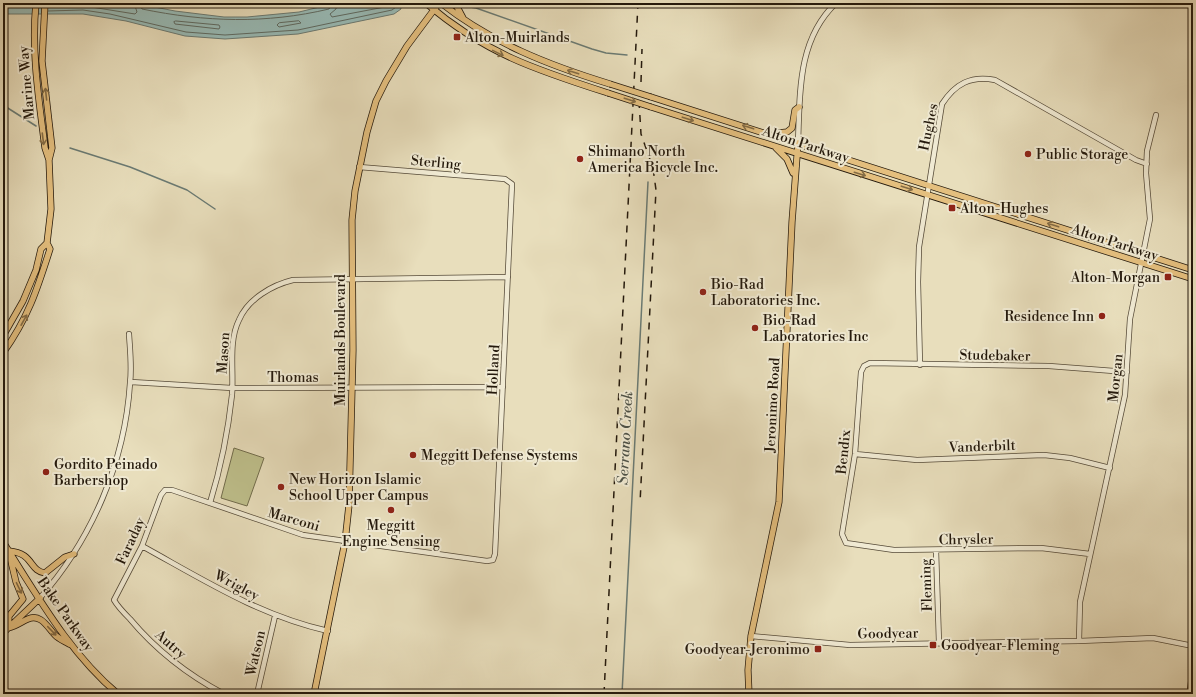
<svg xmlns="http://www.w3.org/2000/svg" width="1196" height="697" font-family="'Libre Bodoni',serif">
  <rect width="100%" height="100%" fill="#e8debc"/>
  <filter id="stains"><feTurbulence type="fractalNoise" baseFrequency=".005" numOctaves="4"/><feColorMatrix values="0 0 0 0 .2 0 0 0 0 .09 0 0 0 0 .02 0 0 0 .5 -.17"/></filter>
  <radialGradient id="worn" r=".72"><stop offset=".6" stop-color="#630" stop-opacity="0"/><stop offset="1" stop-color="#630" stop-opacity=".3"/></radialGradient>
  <!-- green -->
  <path fill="#bebf8b" stroke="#716c4c" d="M234,448L264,458L247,506L221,498Z"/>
  <!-- water -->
  <path fill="#98bbb7" stroke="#6a7a73" d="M3,3H134L175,11L224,17H247L299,12L336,3H400L401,9L394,14L298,34L225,39L185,36L126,21L83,14H3Z"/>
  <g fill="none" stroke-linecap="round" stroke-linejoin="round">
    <!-- shore -->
    <path stroke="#5e6a62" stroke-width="1" d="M139,3L142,9C205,22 266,24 329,9L332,3
      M337,3L336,9L330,14L332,17L390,6L392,3
      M49,6H85L135,14L137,12L134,3
      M48,11L83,10L110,14L186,32L225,35L298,30L392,10L396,7L397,3
      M176,21L219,25L220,27L219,29L175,24L174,22Z
      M299,21L301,23L279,27L277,25L279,23Z"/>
    <!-- stream -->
    <path stroke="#6a7a73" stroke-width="1.5" d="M464,6L476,8L592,49L606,53L627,55
      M3,105L36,126
      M70,148L130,167L187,190L215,209
      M622,694L648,182"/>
    <defs>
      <path id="minor" d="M798,143C800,94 797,40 836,3
        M920,365L918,282L919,247L942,104C955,84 971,75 995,80L1136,160L1147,164
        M131,382L232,388L503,387
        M855,454L917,460L1044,455L1070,458L1110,468
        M210,503C221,467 228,432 232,395C234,371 228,342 239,320C248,299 272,285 293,280L508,277
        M142,546C204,580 258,615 328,631
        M936,550L939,643
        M1090,554L1041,548L894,550L846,543L842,534L855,454L861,372L864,366L870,363L1049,366L1127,372
        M40,598C92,539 125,462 130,383C132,367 130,350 129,334
        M751,636L850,645L1079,641L1153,638L1193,646
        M1079,641L1080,602L1125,395L1130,319L1150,219L1146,173L1147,151L1156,115
        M224,694C188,675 156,650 130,619C124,613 118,607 114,600L142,546L161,495L165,490H172L303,535L487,561L493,560L495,554L512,184L505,179L359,167
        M257,694L275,616"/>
      <path id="major" d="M36,3C31,52 39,100 45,148L49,160
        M426,3C484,53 536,70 608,93
        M441,3C492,43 548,65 610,84
        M455,3L463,18
        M651,97L1193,270
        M651,107L1193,279
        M775,136L778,133L787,132L792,128L795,110L799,107
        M776,148L787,159L793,173
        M3,336L23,301L36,270L41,249L47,243L51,209L49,160L52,148L42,61L45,3
        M3,353C28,318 37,290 50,249L47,243
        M3,542C37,595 69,653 118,694
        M9,551C34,553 29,571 45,573L65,557L74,554
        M8,628L9,616L23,599L16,582L9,553
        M8,628C17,626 21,622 28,619C41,613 48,628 55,635C59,639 64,641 69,644
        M3,633L40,598
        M314,694L345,542L349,505L353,350L352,220L355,191L367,132L376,101L386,81L407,46L439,3
        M749,694L748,670L751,636L779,502L792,222L798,143
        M1190,694L1193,669"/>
    </defs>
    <!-- minor casing -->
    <use href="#minor" stroke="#554a38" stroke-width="6"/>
    <!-- major casing -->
    <use href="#major" stroke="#24190c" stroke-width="7"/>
    <!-- minor -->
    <use href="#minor" stroke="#f0ead3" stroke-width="4.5"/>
    <!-- major -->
    <use href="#major" stroke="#e4bf7e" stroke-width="5.5"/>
    <!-- rail -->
    <path stroke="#24190c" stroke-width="1.5" stroke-dasharray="7 7" stroke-linecap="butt" d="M641,82L642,49
      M639,101L641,134L653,168L656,190L640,503
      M604,694L638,3"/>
    <defs>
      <path id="major-bridge" d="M610,84L651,97
        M608,93L651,107"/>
    </defs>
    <!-- major-bridge casing -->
    <use href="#major-bridge" stroke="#24190c" stroke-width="7" stroke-linecap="butt"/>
    <!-- major-bridge -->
    <use href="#major-bridge" stroke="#e4bf7e" stroke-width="5.5"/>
  </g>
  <!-- one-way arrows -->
  <defs><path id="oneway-shaft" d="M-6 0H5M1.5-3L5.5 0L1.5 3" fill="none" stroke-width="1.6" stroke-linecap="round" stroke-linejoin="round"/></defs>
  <g stroke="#846c45">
    <use href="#oneway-shaft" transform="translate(498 53) rotate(26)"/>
    <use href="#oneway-shaft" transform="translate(573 72) rotate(-162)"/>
    <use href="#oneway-shaft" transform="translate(46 94) rotate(-96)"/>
    <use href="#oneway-shaft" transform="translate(630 100) rotate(18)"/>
    <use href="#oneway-shaft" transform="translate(688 119) rotate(18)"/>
    <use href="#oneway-shaft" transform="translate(748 127) rotate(-162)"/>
    <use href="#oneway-shaft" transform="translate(43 139) rotate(83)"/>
    <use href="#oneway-shaft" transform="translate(860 174) rotate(17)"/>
    <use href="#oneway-shaft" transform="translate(907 188) rotate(18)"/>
    <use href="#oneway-shaft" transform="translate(1053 225) rotate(-162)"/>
    <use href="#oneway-shaft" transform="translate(24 320) rotate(-61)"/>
    <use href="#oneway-shaft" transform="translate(19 588) rotate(64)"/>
    <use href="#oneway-shaft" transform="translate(52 631) rotate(46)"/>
  </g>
  <!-- markers -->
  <g fill="#8f2418" stroke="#f0ead3" stroke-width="1.5">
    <rect x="453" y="33" width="8" height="8" rx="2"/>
    <circle cx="1028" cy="154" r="4"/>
    <circle cx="580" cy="159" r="4"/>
    <rect x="948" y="204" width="8" height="8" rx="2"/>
    <rect x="1164" y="273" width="8" height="8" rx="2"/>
    <circle cx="703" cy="292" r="4"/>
    <circle cx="1102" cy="316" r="4"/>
    <circle cx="755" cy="328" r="4"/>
    <circle cx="413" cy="455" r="4"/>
    <circle cx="46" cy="472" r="4"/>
    <circle cx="281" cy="487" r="4"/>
    <circle cx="391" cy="510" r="4"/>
    <rect x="929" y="641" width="8" height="8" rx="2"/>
    <rect x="814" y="645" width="8" height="8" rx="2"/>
  </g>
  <g text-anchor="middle" stroke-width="4" stroke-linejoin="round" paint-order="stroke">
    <!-- poi labels -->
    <g font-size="14" fill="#24190c" stroke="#f0ead3" text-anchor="start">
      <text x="465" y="42">Alton-Muirlands</text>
      <text x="588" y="156">Shimano North<tspan x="588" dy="16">America Bicycle Inc.</tspan></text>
      <text x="1036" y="159">Public Storage</text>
      <text x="960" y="213">Alton-Hughes</text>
      <text x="1160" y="282" text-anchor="end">Alton-Morgan</text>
      <text x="711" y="289">Bio-Rad<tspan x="711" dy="16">Laboratories Inc.</tspan></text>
      <text x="1094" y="321" text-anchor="end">Residence Inn</text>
      <text x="763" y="325">Bio-Rad<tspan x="763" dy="16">Laboratories Inc</tspan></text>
      <text x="421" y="460">Meggitt Defense Systems</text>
      <text x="54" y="469">Gordito Peinado<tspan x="54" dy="16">Barbershop</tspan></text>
      <text x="289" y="484">New Horizon Islamic<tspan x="289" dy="16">School Upper Campus</tspan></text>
      <text x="391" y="530" text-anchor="middle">Meggitt<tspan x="391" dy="16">Engine Sensing</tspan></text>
      <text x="941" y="650">Goodyear-Fleming</text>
      <text x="810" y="654" text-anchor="end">Goodyear-Jeronimo</text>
    </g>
    <!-- street labels -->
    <g font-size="14" fill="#24190c" stroke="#f0ead3">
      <text transform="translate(26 83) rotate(-95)" y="5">Marine Way</text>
      <text transform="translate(928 127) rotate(-78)" y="5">Hughes</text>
      <text transform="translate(806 144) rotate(18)" y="5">Alton Parkway</text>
      <text transform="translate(436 162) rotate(5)" y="5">Sterling</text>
      <text transform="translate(1115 242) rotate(18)" y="5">Alton Parkway</text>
      <text transform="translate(340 340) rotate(-90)" y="5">Muirlands Boulevard</text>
      <text transform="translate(223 353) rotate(-86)" y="5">Mason</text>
      <text transform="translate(995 355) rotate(1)" y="5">Studebaker</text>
      <text transform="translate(493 370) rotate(-87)" y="5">Holland</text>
      <text x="293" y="382">Thomas</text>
      <text transform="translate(1115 378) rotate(-84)" y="5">Morgan</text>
      <text transform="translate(772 405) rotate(-87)" y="5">Jeronimo Road</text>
      <text transform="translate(982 446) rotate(-2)" y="5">Vanderbilt</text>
      <text transform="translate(843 452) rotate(-84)" y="5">Bendix</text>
      <text transform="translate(294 519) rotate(16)" y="5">Marconi</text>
      <text transform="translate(966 539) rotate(-1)" y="5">Chrysler</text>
      <text transform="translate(130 541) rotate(-65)" y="5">Faraday</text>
      <text transform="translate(237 585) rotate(28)" y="5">Wrigley</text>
      <text transform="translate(926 585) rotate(-92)" y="5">Fleming</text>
      <text transform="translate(66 614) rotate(55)" y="5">Bake Parkway</text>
      <text transform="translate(888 633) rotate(-1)" y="5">Goodyear</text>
      <text transform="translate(171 644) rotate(41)" y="5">Autry</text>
      <text transform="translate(255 653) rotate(-77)" y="5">Watson</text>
    </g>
    <!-- water labels -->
    <g font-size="15" font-style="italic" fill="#4d5248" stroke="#f0ead3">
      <text transform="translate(625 438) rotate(-87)" y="5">Serrano Creek</text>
    </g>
  </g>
  <!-- margin -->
  <rect width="1196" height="697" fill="none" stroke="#e8debc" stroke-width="16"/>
  <rect x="4" y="4" width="1188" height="689" fill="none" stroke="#24190c" stroke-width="2"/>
  <rect x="8" y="8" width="1180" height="681" fill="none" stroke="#24190c"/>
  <rect width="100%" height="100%" filter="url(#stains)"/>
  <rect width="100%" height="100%" fill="url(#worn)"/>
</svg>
